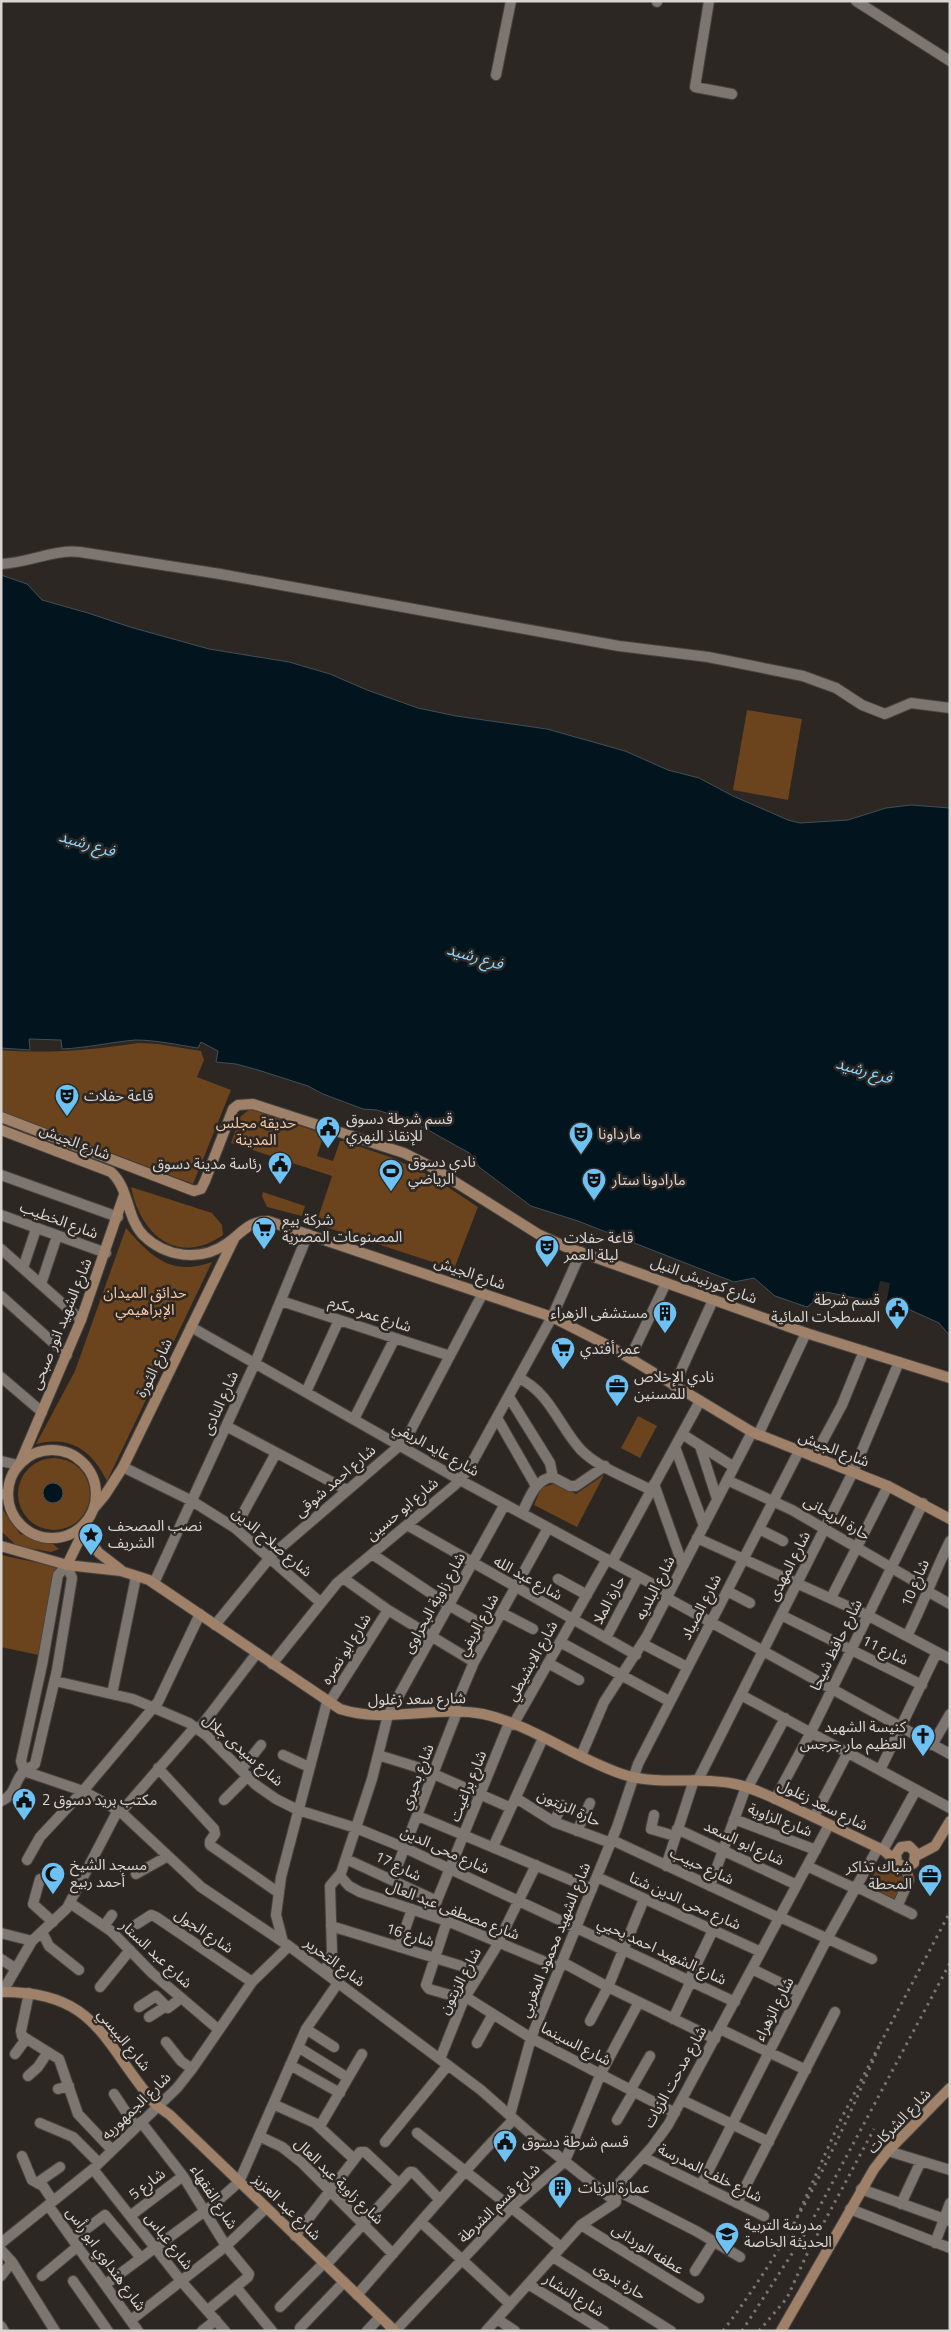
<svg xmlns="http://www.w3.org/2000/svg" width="951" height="2332" font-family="'Titillium Web','Noto Sans Arabic',sans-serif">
  <rect width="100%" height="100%" fill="#2c2723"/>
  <!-- green -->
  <path fill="#6b431d" d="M747,710L802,719L788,800L733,790Z
    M138,1043L158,1044L201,1051L204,1060L197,1077L231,1090L193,1184L1,1111V1050C48,1054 92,1050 138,1043Z
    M250,1109L324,1134L317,1156L333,1161L340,1141H343L393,1158L434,1178L478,1207L454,1269L316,1224L332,1176L231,1143L240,1117Z
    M131,1187L212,1213L222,1225L223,1235C177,1267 140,1234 131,1187Z
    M263,1192L305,1206L302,1216L267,1207L262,1196Z
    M126,1228C151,1256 170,1277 212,1262L107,1481C92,1451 71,1435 36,1444L75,1371Z
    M638,1416L657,1426L640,1458L621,1448Z
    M18 1494a36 36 0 1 1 72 0a36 36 0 1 1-72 0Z
    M604,1475L577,1527L534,1505L541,1488L556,1483L576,1494Z
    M3,1510L20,1534L53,1544L59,1549L51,1552L17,1546L2,1532Z
    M1,1555L62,1568L43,1656L1,1647Z
    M879,1864L905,1878L892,1903L866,1889Z"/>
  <!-- water -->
  <path fill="#02151f" stroke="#424f55" d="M1,575L27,584L42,600L88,613L130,627L209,649L289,662L330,674L367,690L418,708L456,716L547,729L625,751L668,770L699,778L733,796L788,820L800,823L848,820L886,808L911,805L950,808V1336L939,1323L908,1309L826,1292L807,1307L775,1296L754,1278L734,1282L578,1221L531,1206L479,1167L471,1154L412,1121L377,1110L363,1109L323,1094L308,1086L258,1070L236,1064L216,1062L218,1051L201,1042L198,1048C178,1045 156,1040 136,1040C111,1042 87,1048 62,1049L61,1040L29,1039L30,1050L1,1048Z
    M43 1493a10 10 0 1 1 20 0a10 10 0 1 1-20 0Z"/>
  <!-- pier -->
  <path fill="#2c2723" d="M880,1281L890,1283L886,1305L875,1304Z"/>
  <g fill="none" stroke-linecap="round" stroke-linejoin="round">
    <defs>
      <path id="street" d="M709,1L695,87L732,94
        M856,1L950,61
        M657,2V1
        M496,75L511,1
        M1,564C28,563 54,549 80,552L220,574L619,646L708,657L803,676L836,688L862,705L885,714L911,703L950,708
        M1,1175L118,1217
        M1,1215L106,1253
        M1,1249L81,1320
        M23,1268L36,1229
        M41,1284L57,1236
        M1,1296L67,1355
        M281,1301L450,1356
        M191,1327L460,1480L669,1593
        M630,1358L666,1283
        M1,1377L42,1412
        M519,1378C550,1393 559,1426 581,1450C599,1468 628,1478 651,1490
        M674,1386L713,1300
        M306,1392L339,1320
        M509,1397L550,1463L553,1477
        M497,1418L536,1486
        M354,1419L395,1338
        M226,1426L347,1490
        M682,1434L734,1467
        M758,1435L806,1333
        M700,1446L717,1499
        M675,1447L704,1526
        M814,1457L842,1405L864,1351
        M1,1461L18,1465
        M123,1467L192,1501L235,1528L320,1602
        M727,1480L792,1510L928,1589
        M654,1484L683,1566
        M1,1494L7,1495
        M522,1513C529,1499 535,1479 553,1477L570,1486H576L605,1466
        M407,1525L636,1655
        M235,1528L276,1453
        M759,1529L783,1541
        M697,1538L867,1615L950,1659
        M372,1554L450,1606L492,1630
        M612,1562L700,1401
        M343,1578L388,1610L474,1662
        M558,1579L587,1595
        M154,1583L255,1363L308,1234
        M727,1591L750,1603
        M927,1591L950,1604
        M667,1598L950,1754
        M831,1598L888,1486
        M502,1613L533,1629
        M781,1615L922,1685
        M215,1625L272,1555L405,1441L483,1293
        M907,1636C923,1605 934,1573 950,1541
        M606,1638L638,1577
        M560,1642L669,1701
        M643,1644L687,1667
        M548,1663L579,1680
        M272,1664L337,1583L455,1485L468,1470L552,1317L581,1252
        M55,1681L133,1699L189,1723L207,1736L256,1785L276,1799L298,1810L356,1828L405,1848L735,2002
        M112,1694L136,1577
        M741,1695L950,1808
        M329,1703L388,1610
        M453,1712L474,1662L548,1528
        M513,1725L607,1559
        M199,1729L257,1653
        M932,1745L950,1714
        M283,1755L309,1767
        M378,1755L420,1768L511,1808
        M581,1756L604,1702L647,1636L752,1432
        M158,1768L214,1829L215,1834L210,1841V1845L279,1893
        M241,1770L261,1745
        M880,1770L937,1652
        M24,1771L83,1791L121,1812L201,1887L289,1946L481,2090L533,2136L616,2202
        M698,1780L853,1472L899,1362
        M748,1787L785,1718
        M516,1798L554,1822L611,1843
        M775,1799L811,1732L923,1503
        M224,1800L248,1776
        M1,1801C16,1795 14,1781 24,1771C27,1768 31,1768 35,1764L57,1670L72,1578L67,1565L58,1575L42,1665L21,1761L24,1771
        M121,1812L195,1727
        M654,1815L651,1829L675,1836
        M418,1816L592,1889
        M814,1817L848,1752
        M734,1819L816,1850
        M554,1822L562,1805
        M677,1829L797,1885
        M577,1831L590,1803
        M612,1840L779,1918
        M493,1847L543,1738
        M883,1850L916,1790
        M346,1859L437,1901
        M27,1860L40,1837L83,1791L158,1702L200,1614
        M666,1866L694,1780
        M807,1866L854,1888
        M136,1874L168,1856
        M340,1876L349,1886L360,1892L447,1921L560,1968
        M597,1877L761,1952
        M40,1879L33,1904L53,1922
        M392,1880L457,1712
        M710,1886L746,1787
        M855,1886L912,1914
        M70,1903L111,1931L152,1973L219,2030
        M897,1907L909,1880L906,1867
        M431,1915L509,1723
        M780,1917L872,1959
        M447,1921L426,1985L429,1989L464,1999
        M137,1924L151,1915L156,1917L252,1982
        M104,1926L112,1915
        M331,1926L481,1972
        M42,1932L49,1946L79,1970
        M1,1933L32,1941
        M283,1942L276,1915L281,1877L327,1702
        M399,1947L412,1909
        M1,1959L16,1969
        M562,1962L608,1987L715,2039
        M752,1969L799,1992
        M331,1977L327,1966L332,1952L330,1886L341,1873L372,1779L388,1715L505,1504
        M689,1980L713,1930
        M100,1987L130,1950
        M3,1991L32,1941L67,1908L118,1810
        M29,1993L21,2031L22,2036L59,2059L78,2114L112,2150
        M466,1997L531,2038L675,2113
        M139,2007L156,1996L168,2008L181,1998
        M149,2017L166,2006
        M673,2019L691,1981
        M590,2021L608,1987L644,1899
        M306,2029L334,2047
        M720,2029L806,2070
        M166,2042L181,2061L192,2069
        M477,2043L493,2014
        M298,2047L348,2078
        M15,2054L26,2039
        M440,2059L464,1999L495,1949L536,1865
        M290,2065L340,2093
        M28,2076L38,2067L48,2052
        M58,2089L69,2086
        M631,2089L650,2056
        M114,2094L136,2127
        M682,2100L769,2142
        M273,2104L315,2123L354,2159
        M510,2115L531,2038L617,1827L638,1764L799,1451
        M617,2120L634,2091
        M141,2122L183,2176L226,2246L249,2274L248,2277L208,2310
        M40,2123L73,2137L99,2163
        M320,2126L362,2054
        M417,2133L561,2247
        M259,2136L282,2147L301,2162L393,2254
        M385,2142L448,2065
        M888,2151L950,2170
        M22,2156L32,2180L43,2186L53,2201
        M643,2157L764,2216
        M93,2169L182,2282L225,2331
        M37,2183L60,2167
        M701,2185L827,1939L878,1848
        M614,2189L696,2231L740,2257
        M861,2189L950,2221
        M737,2203L835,2012
        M901,2204L921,2161
        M48,2205L138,2331
        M850,2209L950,2248
        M130,2216L183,2176
        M421,2222L510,2304
        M581,2225L699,2298
        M295,2236L360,2152H365L399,2184
        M73,2239L105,2215L141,2258
        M1,2243L93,2169L177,2088L192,2069L252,1982L289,1946
        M935,2243L950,2203
        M1,2250L12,2262L55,2331
        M553,2257L671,2331
        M326,2265L410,2172H413L440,2200
        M695,2271L714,2241
        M1,2276L12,2262
        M42,2276L78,2246
        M73,2281L108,2331
        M106,2284L213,2205L239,2182L306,2029L338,1983
        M528,2284L604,2331
        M236,2287L272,2331
        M357,2295C409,2236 459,2175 514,2119
        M280,2307L324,2263
        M497,2319L515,2331
        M131,2320L226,2246L266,2208
        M1,2326L4,2331
        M300,2328L344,2282
        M202,2331L216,2320
        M367,2331L380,2317
        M395,2331L511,2208L565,2161L601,2073L639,2002
        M486,2331L581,2225L616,2202L614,2189L652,2147L668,2125L829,1825"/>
      <path id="secondary" d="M1,1117L194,1191L201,1189L205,1181L233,1109L238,1105L253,1104L404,1153L428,1165L538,1234L566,1247L806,1333L950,1378
        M1,1130L111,1172C130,1189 126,1218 144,1236C166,1257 200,1262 226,1244C241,1234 248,1221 268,1221L552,1317L611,1347L752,1432L888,1486L950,1519
        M8 1494a44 44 0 1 1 88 0a44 44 0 1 1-88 0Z
        M20,1463L81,1320L124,1195
        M94,1508L105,1495L123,1467L234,1239
        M83,1533L99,1553L121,1570
        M1,1546L67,1565L121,1571L149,1580L340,1709C386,1724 436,1705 483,1714C533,1725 577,1760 625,1775C661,1786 699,1776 735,1784C758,1789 779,1801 801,1811C828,1824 856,1837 883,1850C893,1857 901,1873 914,1863L915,1852L909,1846L901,1847L896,1854L897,1862
        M67,1565L85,1528
        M916,1856L935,1846L950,1821
        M1,1992C97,1991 102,2042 156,2105L170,2115L395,2331
        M781,2331L874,2169L888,2151L950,2088"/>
    </defs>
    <!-- street casing -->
    <use href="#street" stroke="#48433f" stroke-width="12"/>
    <!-- secondary casing -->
    <use href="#secondary" stroke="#48433f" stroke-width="12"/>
    <!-- street -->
    <use href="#street" stroke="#7c7570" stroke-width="10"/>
    <!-- secondary -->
    <use href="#secondary" stroke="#9e8168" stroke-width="10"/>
    <!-- rail -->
    <path stroke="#7a7672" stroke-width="3" stroke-dasharray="2.5 5" stroke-linecap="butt" d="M880,2044L950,1912
      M723,2331C791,2241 837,2147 880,2044L839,2123L794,2224
      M742,2331L806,2232L950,1963
      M759,2331L787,2298L806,2256L874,2129"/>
  </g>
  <!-- icons -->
  <defs>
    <symbol id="theatre-pin" viewBox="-11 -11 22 30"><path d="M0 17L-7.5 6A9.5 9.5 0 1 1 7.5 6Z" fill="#6dc2f3" stroke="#2c2723"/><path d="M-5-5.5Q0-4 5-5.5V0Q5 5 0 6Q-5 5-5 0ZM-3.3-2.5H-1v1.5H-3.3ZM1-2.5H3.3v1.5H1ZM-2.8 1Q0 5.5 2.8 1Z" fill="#111"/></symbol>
    <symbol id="civic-pin" viewBox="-11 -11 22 30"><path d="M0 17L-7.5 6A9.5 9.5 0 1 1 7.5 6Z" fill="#6dc2f3" stroke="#2c2723"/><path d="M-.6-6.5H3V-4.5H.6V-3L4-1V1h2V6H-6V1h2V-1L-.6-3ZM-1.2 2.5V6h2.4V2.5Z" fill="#111"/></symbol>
    <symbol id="stadium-pin" viewBox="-11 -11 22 30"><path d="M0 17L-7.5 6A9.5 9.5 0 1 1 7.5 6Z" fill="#6dc2f3" stroke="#2c2723"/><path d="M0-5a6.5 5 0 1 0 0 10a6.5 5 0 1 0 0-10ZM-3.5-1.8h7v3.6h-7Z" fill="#111"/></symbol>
    <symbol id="supermarket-pin" viewBox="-11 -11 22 30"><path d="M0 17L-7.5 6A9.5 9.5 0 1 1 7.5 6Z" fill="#6dc2f3" stroke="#2c2723"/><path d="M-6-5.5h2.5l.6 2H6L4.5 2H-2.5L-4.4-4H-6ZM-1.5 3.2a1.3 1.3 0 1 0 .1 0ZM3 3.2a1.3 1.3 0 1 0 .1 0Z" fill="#111"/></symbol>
    <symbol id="building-pin" viewBox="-11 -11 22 30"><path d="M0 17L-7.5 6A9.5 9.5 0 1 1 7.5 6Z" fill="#6dc2f3" stroke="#2c2723"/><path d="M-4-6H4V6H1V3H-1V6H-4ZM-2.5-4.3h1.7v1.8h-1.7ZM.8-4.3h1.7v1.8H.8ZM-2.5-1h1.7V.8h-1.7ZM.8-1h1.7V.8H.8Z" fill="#111"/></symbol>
    <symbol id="office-pin" viewBox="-11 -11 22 30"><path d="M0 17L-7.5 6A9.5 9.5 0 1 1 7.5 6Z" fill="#6dc2f3" stroke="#2c2723"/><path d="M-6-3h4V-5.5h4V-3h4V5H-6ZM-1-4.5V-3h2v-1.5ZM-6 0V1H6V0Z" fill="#111"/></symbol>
    <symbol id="sight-pin" viewBox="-11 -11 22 30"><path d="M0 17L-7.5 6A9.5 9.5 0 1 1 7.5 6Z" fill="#6dc2f3" stroke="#2c2723"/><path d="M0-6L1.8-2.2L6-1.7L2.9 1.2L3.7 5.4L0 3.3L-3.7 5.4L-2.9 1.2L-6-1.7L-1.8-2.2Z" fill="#111"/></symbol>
    <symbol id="church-pin" viewBox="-11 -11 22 30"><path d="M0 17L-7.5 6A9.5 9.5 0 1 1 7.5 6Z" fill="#6dc2f3" stroke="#2c2723"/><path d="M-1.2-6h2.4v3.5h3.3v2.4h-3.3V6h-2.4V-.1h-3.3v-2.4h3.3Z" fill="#111"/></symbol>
    <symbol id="mosque-pin" viewBox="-11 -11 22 30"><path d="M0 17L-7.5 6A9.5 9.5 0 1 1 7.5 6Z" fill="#6dc2f3" stroke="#2c2723"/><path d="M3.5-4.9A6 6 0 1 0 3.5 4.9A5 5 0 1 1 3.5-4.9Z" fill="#111"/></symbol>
    <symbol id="school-pin" viewBox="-11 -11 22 30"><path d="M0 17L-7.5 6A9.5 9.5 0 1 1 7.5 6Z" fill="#6dc2f3" stroke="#2c2723"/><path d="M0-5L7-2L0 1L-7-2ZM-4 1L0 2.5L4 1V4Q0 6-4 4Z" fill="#111"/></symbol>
  </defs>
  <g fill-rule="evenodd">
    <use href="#theatre-pin" x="53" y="1082" width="28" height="38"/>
    <use href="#civic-pin" x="314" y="1114" width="28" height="38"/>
    <use href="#theatre-pin" x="567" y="1120" width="28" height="38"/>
    <use href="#civic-pin" x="266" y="1150" width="28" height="38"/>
    <use href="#stadium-pin" x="377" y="1157" width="28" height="38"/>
    <use href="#theatre-pin" x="580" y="1166" width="28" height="38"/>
    <use href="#supermarket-pin" x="250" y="1215" width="28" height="38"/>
    <use href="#theatre-pin" x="533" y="1233" width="28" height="38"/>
    <use href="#civic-pin" x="883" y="1295" width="28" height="38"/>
    <use href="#building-pin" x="651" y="1299" width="28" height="38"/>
    <use href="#supermarket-pin" x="549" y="1335" width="28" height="38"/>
    <use href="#office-pin" x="603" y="1372" width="28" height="38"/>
    <use href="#sight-pin" x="77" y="1521" width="28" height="38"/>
    <use href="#church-pin" x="909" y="1722" width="28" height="38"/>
    <use href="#civic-pin" x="10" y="1786" width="28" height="38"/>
    <use href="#mosque-pin" x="39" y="1860" width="28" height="38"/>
    <use href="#office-pin" x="916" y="1862" width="28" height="38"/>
    <use href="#civic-pin" x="491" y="2128" width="28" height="38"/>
    <use href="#building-pin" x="546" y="2174" width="28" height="38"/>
    <use href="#school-pin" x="713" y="2220" width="28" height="38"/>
  </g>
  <g text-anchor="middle" stroke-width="5" stroke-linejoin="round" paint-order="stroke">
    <!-- poi labels -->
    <g font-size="15" fill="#d8d5d2" stroke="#2c2723" text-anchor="start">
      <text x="84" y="1101">قاعة حفلات</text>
      <text x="346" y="1124">قسم شرطة دسوق<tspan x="346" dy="17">للإنقاذ النهري</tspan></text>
      <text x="598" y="1139">مارداونا</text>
      <text x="408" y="1167">نادي دسوق<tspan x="408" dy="17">الرياضي</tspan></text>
      <text x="262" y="1169" text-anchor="end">رئاسة مدينة دسوق</text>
      <text x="612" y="1185">مارادونا ستار</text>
      <text x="282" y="1225">شركة بيع<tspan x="282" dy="17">المصنوعات المصرية</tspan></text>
      <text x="564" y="1243">قاعة حفلات<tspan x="564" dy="17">ليلة العمر</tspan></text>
      <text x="880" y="1305" text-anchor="end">قسم شرطة<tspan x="880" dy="17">المسطحات المائية</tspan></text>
      <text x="648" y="1318" text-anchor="end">مستشفى الزهراء</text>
      <text x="580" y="1354">عمر أفندي</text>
      <text x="634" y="1382">نادي الإخلاص<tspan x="634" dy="17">للمسنين</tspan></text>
      <text x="108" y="1531">نصب المصحف<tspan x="108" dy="17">الشريف</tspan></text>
      <text x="906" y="1732" text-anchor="end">كنيسة الشهيد<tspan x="906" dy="17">العظيم مار جرجس</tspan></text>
      <text x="42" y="1805">مكتب بريد دسوق 2</text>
      <text x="70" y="1870">مسجد الشيخ<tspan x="70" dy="17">أحمد ربيع</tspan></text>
      <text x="912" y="1872" text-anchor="end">شباك تذاكر<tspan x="912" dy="17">المحطة</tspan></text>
      <text x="522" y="2147">قسم شرطة دسوق</text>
      <text x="578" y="2193">عمارة الزيات</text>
      <text x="744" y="2230">مدرسة التربية<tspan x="744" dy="17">الحديثة الخاصة</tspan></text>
    </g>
    <!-- park labels -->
    <g font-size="15" fill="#f4c8a4" stroke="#2c2723">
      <text x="256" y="1128">حديقة مجلس<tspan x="256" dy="17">المدينة</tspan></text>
      <text x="145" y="1298">حدائق الميدان<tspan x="145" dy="17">الإبراهيمي</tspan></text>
    </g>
    <!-- street labels -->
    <g font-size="15" fill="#d8d5d2" stroke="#2c2723">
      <text transform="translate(75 1142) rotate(21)" y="5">شارع الجيش</text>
      <text transform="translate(59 1220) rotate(20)" y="5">شارع الخطيب</text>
      <text transform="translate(470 1273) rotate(19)" y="5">شارع الجيش</text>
      <text transform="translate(704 1280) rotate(20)" y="5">شارع كورنيش النيل</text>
      <text transform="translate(370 1314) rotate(18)" y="5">شارع عمر مكرم</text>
      <text transform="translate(61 1324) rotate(-68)" y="5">شارع الشهيد انور صبحى</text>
      <text transform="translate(154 1368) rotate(-64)" y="5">شارع الثورة</text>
      <text transform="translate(220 1403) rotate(-66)" y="5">شارع النادى</text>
      <text transform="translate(436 1449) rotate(29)" y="5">شارع عايد الريفي</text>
      <text transform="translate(834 1449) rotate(21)" y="5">شارع الجيش</text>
      <text transform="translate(335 1481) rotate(-41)" y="5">شارع احمد شوقى</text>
      <text transform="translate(402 1509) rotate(-40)" y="5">شارع ابو حسين</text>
      <text transform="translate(837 1518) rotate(30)" y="5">حارة الريحانى</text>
      <text transform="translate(272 1542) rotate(40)" y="5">شارع صلاح الدين</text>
      <text transform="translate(789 1566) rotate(-63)" y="5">شارع المهدى</text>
      <text transform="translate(528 1578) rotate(29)" y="5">شارع عبد الله</text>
      <text transform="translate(915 1583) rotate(-67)" y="5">شارع 10</text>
      <text transform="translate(655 1588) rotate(-63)" y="5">شارع البلديه</text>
      <text transform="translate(609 1600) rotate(-62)" y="5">حارة الملا</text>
      <text transform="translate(434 1603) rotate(-61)" y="5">شارع زاوية البحراوى</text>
      <text transform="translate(701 1607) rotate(-63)" y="5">شارع الصياد</text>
      <text transform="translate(478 1625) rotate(-61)" y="5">شارع الريفي</text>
      <text transform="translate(836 1645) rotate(-64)" y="5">شارع حافظ شيحا</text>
      <text transform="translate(346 1649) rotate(-58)" y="5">شارع ابو نصره</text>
      <text transform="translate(885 1650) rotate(26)" y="5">شارع 11</text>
      <text transform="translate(532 1661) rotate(-61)" y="5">شارع الابشيطي</text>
      <text transform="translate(417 1699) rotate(-1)" y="5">شارع سعد زغلول</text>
      <text transform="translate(243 1750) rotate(41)" y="5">شارع سيدى جلال</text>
      <text transform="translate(417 1777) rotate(-69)" y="5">شارع بحيري</text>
      <text transform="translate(468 1786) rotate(-68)" y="5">شارع براغيت</text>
      <text transform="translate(823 1805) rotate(26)" y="5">شارع سعد زغلول</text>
      <text transform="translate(569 1808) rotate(25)" y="5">حارة الزيتون</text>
      <text transform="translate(780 1820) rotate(21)" y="5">شارع الزاوية</text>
      <text transform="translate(744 1843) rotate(25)" y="5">شارع ابو السعد</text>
      <text transform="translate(445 1850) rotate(24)" y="5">شارع محى الدين</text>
      <text transform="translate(398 1866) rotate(26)" y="5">شارع 17</text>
      <text transform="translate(702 1866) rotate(25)" y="5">شارع حبيب</text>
      <text transform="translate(685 1901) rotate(24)" y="5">شارع محى الدين شتا</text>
      <text transform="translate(453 1910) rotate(21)" y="5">شارع مصطفى عبد العال</text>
      <text transform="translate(204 1931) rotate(34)" y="5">شارع الجول</text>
      <text transform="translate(410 1935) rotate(17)" y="5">شارع 16</text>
      <text transform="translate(555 1940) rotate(-68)" y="5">شارع الشهيد محمود المغربي</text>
      <text transform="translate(662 1951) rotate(25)" y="5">شارع الشهيد احمد يحيي</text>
      <text transform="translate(156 1954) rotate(43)" y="5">شارع عبد الستار</text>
      <text transform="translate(335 1962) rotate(37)" y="5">شارع التحرير</text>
      <text transform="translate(460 1981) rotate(-62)" y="5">شارع الزيتون</text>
      <text transform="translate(774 2009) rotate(-63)" y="5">شارع الزهراء</text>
      <text transform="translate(124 2040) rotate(51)" y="5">شارع البيسي</text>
      <text transform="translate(576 2044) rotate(27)" y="5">شارع السينما</text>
      <text transform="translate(675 2077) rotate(-61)" y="5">شارع مدحت الزيات</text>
      <text transform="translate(136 2106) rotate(-44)" y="5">شارع الجمهوريه</text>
      <text transform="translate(899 2121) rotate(-46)" y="5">شارع الشركات</text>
      <text transform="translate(710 2173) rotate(26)" y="5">شارع خلف المدرسة</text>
      <text transform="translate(339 2181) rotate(44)" y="5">شارع زاوية عبد العال</text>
      <text transform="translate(147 2184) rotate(-37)" y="5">شارع 5</text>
      <text transform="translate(214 2197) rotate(57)" y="5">شارع الفقهاء</text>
      <text transform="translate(499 2203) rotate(-44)" y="5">شارع قسم الشرطة</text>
      <text transform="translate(287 2207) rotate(44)" y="5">شارع عبد العزيز</text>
      <text transform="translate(169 2241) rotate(52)" y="5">شارع عباس</text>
      <text transform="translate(648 2249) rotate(32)" y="5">عطفه الوردانى</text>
      <text transform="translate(106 2259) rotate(54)" y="5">شارع هنداوي ابو رأس</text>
      <text transform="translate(620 2281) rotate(32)" y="5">حارة بدوى</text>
      <text transform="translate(574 2295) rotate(32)" y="5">شارع النشار</text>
    </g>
    <!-- water labels -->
    <g font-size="16" font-style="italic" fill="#8cd4ff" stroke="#2c2723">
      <text transform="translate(87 843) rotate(16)" y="6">فرع رشيد</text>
      <text transform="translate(475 956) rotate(16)" y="6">فرع رشيد</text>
      <text transform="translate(864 1070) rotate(16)" y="6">فرع رشيد</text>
    </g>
  </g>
  <!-- border -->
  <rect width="951" height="2332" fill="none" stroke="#d8d5d2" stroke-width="5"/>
</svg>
